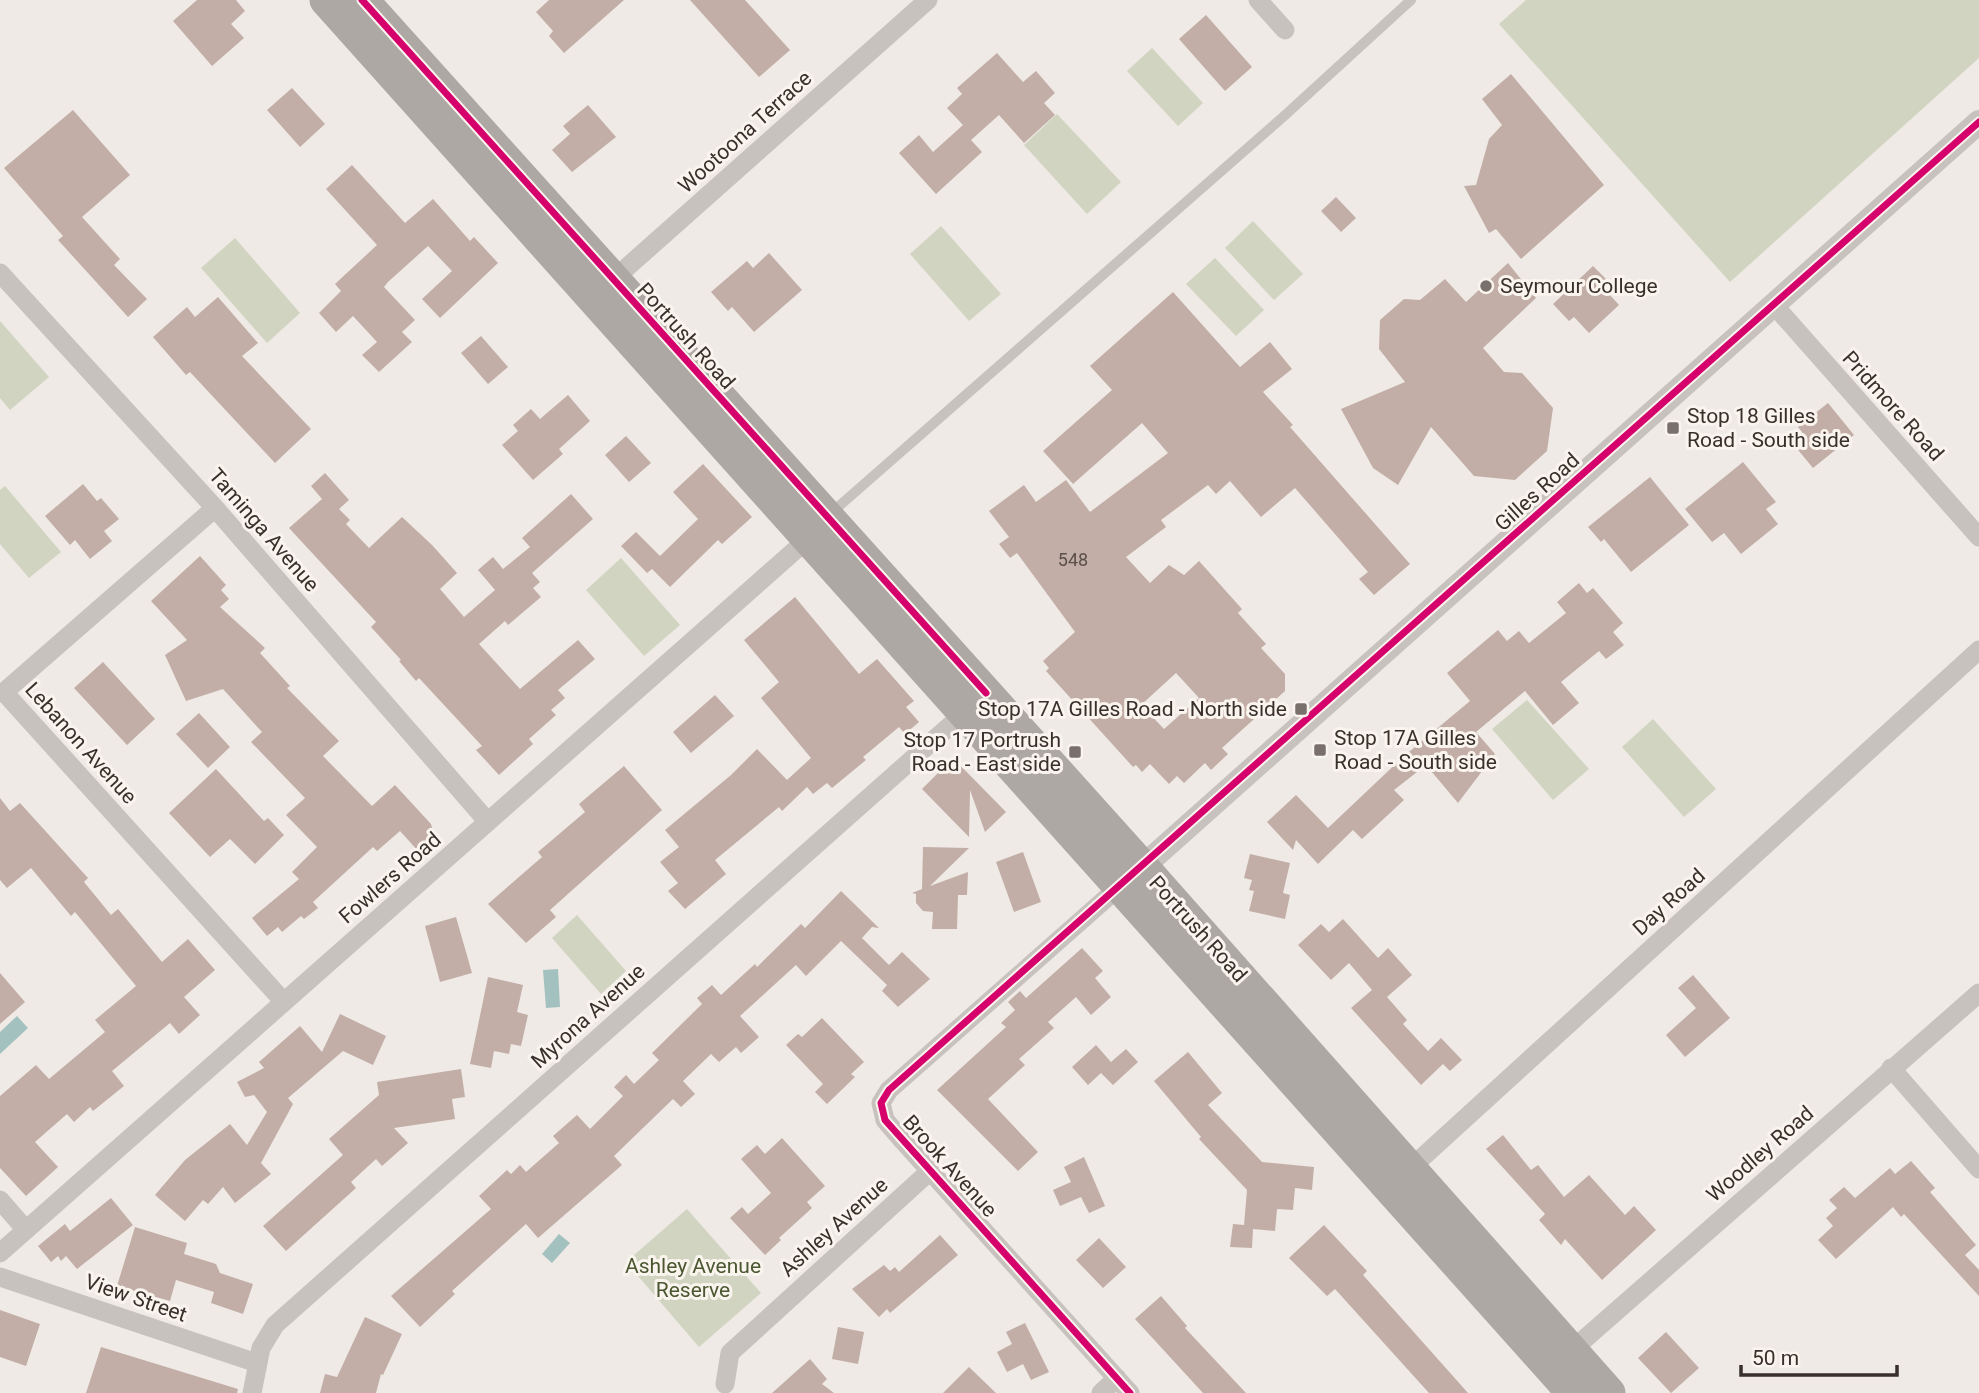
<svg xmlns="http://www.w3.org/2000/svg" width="1979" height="1393" font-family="Roboto,sans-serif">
  <rect width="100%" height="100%" fill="#efeae5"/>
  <!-- green -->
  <path fill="#d1d4c0" d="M1526,0H1979V58L1730,282L1499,24Z
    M1152,48L1203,103L1178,126L1127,71Z
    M1057,114L1121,182L1087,214L1024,145Z
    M1253,221L1303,274L1274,300L1225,248Z
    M941,226L1001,294L969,321L910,254Z
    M235,238L300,313L267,343L201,268Z
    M1215,258L1264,310L1236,336L1186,284Z
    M0,321L49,377L10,410L0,398Z
    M5,486L61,552L29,578L0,544V490Z
    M621,558L680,625L644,656L586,590Z
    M1527,700L1589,769L1553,800L1492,729Z
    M1653,719L1716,789L1684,817L1622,747Z
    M577,915L626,971L601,994L552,938Z
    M687,1209L761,1293L699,1347L626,1262Z"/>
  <!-- water -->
  <path fill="#a2c1bf" d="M558,969L560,1007L546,1008L543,970Z
    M17,1016L28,1028L0,1054V1032Z
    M559,1234L570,1243L552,1263L542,1254Z"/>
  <!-- building -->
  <path fill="#c2aea7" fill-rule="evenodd" d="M197,0H236L245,11L231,24L244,38L212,66L173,21Z
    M549,0H624L564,53L549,36L553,31L536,12Z
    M690,0H745L790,50L759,77Z
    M1206,15L1252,67L1225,91L1179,39Z
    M997,53L1023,82L1036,71L1055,93L1044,103L1055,115L1024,143L999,115L971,140L982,152L936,194L899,153L919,135L933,152L963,125L947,108L962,94L957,88Z
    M1511,74L1604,185L1521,259L1496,229L1489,233L1464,186L1476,185L1489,139L1502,125L1482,99Z
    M292,88L325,124L300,147L267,110Z
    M588,105L616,137L572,172L552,150L570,134L563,126Z
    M73,110L130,175L82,217L120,259L114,265L147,299L128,317L58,240L63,236L4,168Z
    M352,165L405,223L433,199L470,241L474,237L498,263L440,318L422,299L452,271L428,246L388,282L384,287L415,320L402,332L412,342L379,372L362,355L377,342L353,316L336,332L319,313L341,291L335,284L377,245L326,189Z
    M1336,197L1356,218L1341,232L1321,211Z
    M769,253L802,290L754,332L732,307L728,311L711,292L747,261L753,268Z
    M1508,263L1536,298L1483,348L1504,372L1522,373L1553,408L1547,451L1515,480L1474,476L1431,427L1398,485L1373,468L1341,409L1405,382L1379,349L1380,320L1404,299L1420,300L1445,279L1466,302Z
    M1593,266L1607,280L1601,285L1619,305L1589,333L1574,317L1569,321L1553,304Z
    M1173,292L1240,367L1270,342L1292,369L1263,392L1293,425L1290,427L1410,564L1374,595L1359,579L1368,572L1295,488L1261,517L1230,481L1216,494L1208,485L1161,520L1166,527L1126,557L1150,583L1169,565L1184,575L1199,561L1242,609L1238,613L1266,644L1261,648L1285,674V691L1222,748L1228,754L1211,770L1205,763L1184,783L1177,776L1169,784L1150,764L1142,772L1136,765L1133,767L1046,671L1049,668L1043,661L1075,632L1017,553L1010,558L999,544L1009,537L989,511L1024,485L1036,502L1066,480L1090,512L1168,453L1142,423L1073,484L1043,451L1112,390L1090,366ZM1176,673L1199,698L1164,729L1141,705Z
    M218,297L258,343L242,356L311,429L275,463L190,372L186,375L153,337L187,307L195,317Z
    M481,336L508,367L488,384L461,353Z
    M568,395L590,421L559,449L563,454L533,480L502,445L518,431L513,425L531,409L540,419Z
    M1828,403L1854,435L1813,468L1794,445L1805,436L1798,427Z
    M626,436L651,463L629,482L605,455Z
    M1743,462L1776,502L1766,509L1778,524L1741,554L1724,533L1712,542L1685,509Z
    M703,464L752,517L722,544L718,540L670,587L652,569L647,573L621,546L636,532L660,556L698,519L673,492Z
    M325,473L349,500L339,509L350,520L346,524L369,548L402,517L432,545L457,573L440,589L464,617L495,590L478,570L493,557L503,569L530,547L522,538L571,494L593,519L532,573L540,582L533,588L541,597L508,625L505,621L479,644L520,689L578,640L595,659L558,690L565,698L551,710L556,715L529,739L533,744L499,775L476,750L482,746L419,678L416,681L399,661L401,660L371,627L376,622L289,528L322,499L311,486Z
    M1650,477L1689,525L1631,572L1604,539L1601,542L1588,527Z
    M83,484L97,501L101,498L119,519L104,531L112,541L90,559L75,540L70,545L45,516Z
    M200,556L226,585L221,590L229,599L220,607L265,648L260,653L290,686L287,688L339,741L323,756L372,806L395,785L431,824L435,838L419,852L400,831L377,851L373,847L313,902L318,908L304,919L301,916L282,932L278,927L267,936L252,918L299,879L292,872L317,847L286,815L305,798L251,742L262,732L223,689L186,701L165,655L187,640L151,601Z
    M1579,583L1587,593L1593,588L1623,623L1613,632L1624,645L1606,659L1599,651L1561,682L1579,703L1553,725L1525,691L1476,732L1495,754L1458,803L1426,765L1394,790L1404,800L1362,839L1353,830L1318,864L1296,840L1293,850L1267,822L1296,795L1328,828L1403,757L1470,701L1447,673L1498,630L1507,641L1519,631L1529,643L1566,613L1557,602Z
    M795,597L859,674L877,659L914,701L906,707L919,722L905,734L899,727L863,757L866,760L832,788L827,783L813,794L807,787L782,811L779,807L715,860L726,874L685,909L668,891L678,883L660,862L679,847L665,830L731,775L757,749L787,780L811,758L761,698L779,682L744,640Z
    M103,662L155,719L127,745L74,688Z
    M715,695L734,716L691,753L673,732Z
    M199,713L230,747L208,768L176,734Z
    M953,758L1006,812L985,832L970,790L969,837L922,789Z
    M624,766L662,810L550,910L556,917L526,943L488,904L542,857L538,852L585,812L579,804Z
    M216,769L264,821L268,818L284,835L255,864L230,839L210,857L169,813Z
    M0,798L10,811L20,803L88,878L84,882L111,915L118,909L162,962L188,939L215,970L184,997L200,1015L179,1034L170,1023L112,1071L124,1086L93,1111L90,1107L74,1122L67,1114L35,1142L58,1167L26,1196L0,1168V1096L36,1065L49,1079L105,1032L95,1020L136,986L75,912L71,916L31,868L7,888L0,880Z
    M923,847L969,848L930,886L968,872L967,895H958L957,929H932L933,912L923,911L916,903V894L912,893L922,889Z
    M1023,852L1041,902L1014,912L996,862Z
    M1250,854L1290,863L1283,893L1290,895L1285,919L1249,911L1254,891L1249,890L1252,880L1244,878Z
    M841,891L879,928L872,927L862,938L889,965L902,952L930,979L898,1007L882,991L887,985L841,941L806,976L796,965L740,1016L759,1037L741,1053L736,1047L719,1062L711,1054L683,1081L695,1094L681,1107L673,1099L614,1156L622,1165L538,1238L526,1224L452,1291L455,1294L420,1327L391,1296L491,1209L479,1196L507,1170L511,1174L520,1165L526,1172L559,1143L553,1136L577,1115L590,1129L623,1096L614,1087L626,1075L634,1084L659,1060L652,1053L702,1004L697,998L712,985L721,995L755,964L757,967L801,924L805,928Z
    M456,917L472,973L440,982L425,926Z
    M1343,919L1378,958L1388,948L1412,975L1387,997L1407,1020L1403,1024L1428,1051L1441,1038L1462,1060L1450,1071L1443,1064L1421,1085L1351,1008L1372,990L1349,963L1331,980L1298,945L1321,924L1329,932Z
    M1082,948L1103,971L1095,978L1111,997L1091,1015L1076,997L1048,1022L1054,1028L1019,1059L1025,1065L988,1099L1038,1152L1018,1171L937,1090L1006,1027L1001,1023L1015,1010L1008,1002L1020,991L1026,998Z
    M0,973L25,1002L0,1024Z
    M1693,975L1730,1018L1685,1057L1666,1035L1696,1008L1678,988Z
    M488,977L523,985L517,1012L528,1015L521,1046L511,1044L509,1054L494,1051L491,1068L470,1064Z
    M340,1014L386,1036L373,1065L343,1051L288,1098L293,1104L261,1163L271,1174L235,1203L223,1187L208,1204L203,1200L185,1221L155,1195L185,1160L230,1124L247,1145L267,1112L254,1095L245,1097L237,1082L264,1068L259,1062L300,1026L322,1052Z
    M822,1018L864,1062L851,1074L855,1077L827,1104L815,1092L823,1084L786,1045L798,1034L802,1037Z
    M1096,1045L1111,1062L1126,1049L1138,1062L1113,1085L1101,1073L1088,1085L1072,1067Z
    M1188,1052L1222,1093L1208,1105L1262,1162L1314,1167L1312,1190L1295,1188L1293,1210L1277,1209L1275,1231L1253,1229L1252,1248L1230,1247L1233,1224L1244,1225L1247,1190L1199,1139L1201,1137L1154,1081Z
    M461,1069L465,1097L452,1099L455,1119L394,1128L408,1143L382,1166L376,1159L351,1182L356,1188L286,1251L263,1226L343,1155L329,1139L379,1095L377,1082Z
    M1503,1135L1531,1170L1538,1165L1564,1197L1589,1175L1625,1215L1634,1206L1656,1230L1602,1280L1565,1239L1561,1245L1539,1220L1545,1214L1486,1149Z
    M782,1138L825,1186L807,1202L812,1208L779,1238L781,1240L765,1255L730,1218L742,1207L748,1214L771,1193L741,1159L757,1145L765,1154Z
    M1084,1157L1105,1206L1089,1213L1081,1197L1060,1206L1053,1190L1071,1182L1064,1167Z
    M1911,1161L1935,1188L1930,1192L1976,1245L1965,1255L1979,1270V1296L1904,1214L1901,1217L1893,1207L1836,1259L1818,1240L1833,1226L1826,1218L1837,1208L1829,1200L1844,1187L1855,1198L1890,1168L1895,1174Z
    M111,1198L133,1225L77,1269L66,1256L61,1261L58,1256L51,1262L38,1246L65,1224L70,1231Z
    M1324,1225L1367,1271L1363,1275L1468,1393H1429L1335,1289L1327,1296L1289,1258Z
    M135,1227L187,1243L184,1254L216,1264L220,1273L253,1284L243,1314L211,1303L214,1292L176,1280L170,1301L117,1286Z
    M940,1235L958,1255L890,1313L887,1309L879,1317L852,1289L884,1265L890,1271L895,1267L899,1272Z
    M1099,1238L1126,1267L1103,1288L1076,1260Z
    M1161,1296L1187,1326L1185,1328L1246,1393H1203L1135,1319Z
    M0,1310L40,1324L26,1366L0,1357Z
    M365,1317L402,1334L383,1375L381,1374L376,1393H320L325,1374L337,1377Z
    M1025,1323L1049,1372L1031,1380L1023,1364L1007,1372L997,1352L1012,1344L1006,1332Z
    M838,1327L864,1332L858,1364L832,1359Z
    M1666,1332L1699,1368L1671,1393L1638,1358Z
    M101,1347L238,1389L237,1393H86Z
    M810,1359L827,1379L822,1384L834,1393H772Z
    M969,1367L996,1393H943Z"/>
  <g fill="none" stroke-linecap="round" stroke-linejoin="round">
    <!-- service -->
    <path stroke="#c8c2be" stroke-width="10" d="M830,514L1283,117L1411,0"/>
    <!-- minor -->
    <path stroke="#c8c2be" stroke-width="19" d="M1258,0L1285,30
      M0,273L215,508L488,822
      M607,285L928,0
      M1774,305L1979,537
      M215,508L4,692L284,1002
      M1119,887L889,1090L881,1103L885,1120L903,1141L1130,1393
      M1891,1068L1979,1169
      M1403,1175L1979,650
      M0,1200L26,1230
      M0,1253L809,538
      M0,1277L257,1363
      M1572,1350L1979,993
      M725,1384L730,1353L930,1171
      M252,1393L261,1348L275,1325L971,707
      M1101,1393L1117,1378"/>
    <!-- tertiary -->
    <path stroke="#c8c2be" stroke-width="24" d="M1130,878L1979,122"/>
    <!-- trunk -->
    <path stroke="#aea8a4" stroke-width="33" d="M326,0L1573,1393
      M362,0L1131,854L1609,1393"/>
    <defs>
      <path id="cycleway" d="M362,0L986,693
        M1130,1393L885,1120L881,1103L889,1090L1979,122"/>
    </defs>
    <!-- cycleway casing -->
    <use href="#cycleway" stroke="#faf4ee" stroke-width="11"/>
    <!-- cycleway -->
    <use href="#cycleway" stroke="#d6006c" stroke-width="7"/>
  </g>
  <!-- markers -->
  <g fill="#79706c" stroke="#faf4ee" stroke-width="2.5">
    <circle cx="1486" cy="286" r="7"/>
    <rect x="1666" y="421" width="14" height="14" rx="3.5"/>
    <rect x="1294" y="702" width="14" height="14" rx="3.5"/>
    <rect x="1313" y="743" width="14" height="14" rx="3.5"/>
    <rect x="1068" y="745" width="14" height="14" rx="3.5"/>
  </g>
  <g text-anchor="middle" stroke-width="6" stroke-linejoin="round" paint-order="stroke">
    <!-- number labels -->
    <g font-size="18" fill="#5b4f4a">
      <text x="1073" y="566">548</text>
    </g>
    <!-- street labels -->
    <g font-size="21" fill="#392f2b" stroke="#faf4ee">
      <text transform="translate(745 132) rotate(-42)" y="7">Wootoona Terrace</text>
      <text transform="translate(686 336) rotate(48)" y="7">Portrush Road</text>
      <text transform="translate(1893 406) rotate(48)" y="7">Pridmore Road</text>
      <text transform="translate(1537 492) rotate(-42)" y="7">Gilles Road</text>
      <text transform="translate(264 530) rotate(49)" y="7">Taminga Avenue</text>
      <text transform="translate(81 743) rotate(48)" y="7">Lebanon Avenue</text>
      <text transform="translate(390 878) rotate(-41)" y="7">Fowlers Road</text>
      <text transform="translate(1669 902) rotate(-42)" y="7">Day Road</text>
      <text transform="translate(1198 929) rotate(48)" y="7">Portrush Road</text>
      <text transform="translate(588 1016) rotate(-42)" y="7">Myrona Avenue</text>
      <text transform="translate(1760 1154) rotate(-41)" y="7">Woodley Road</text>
      <text transform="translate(950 1166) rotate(48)" y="7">Brook Avenue</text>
      <text transform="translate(834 1227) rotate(-42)" y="7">Ashley Avenue</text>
      <text transform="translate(136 1298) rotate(19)" y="7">View Street</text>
    </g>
    <!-- poi labels -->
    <g font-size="21" fill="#392f2b" stroke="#faf4ee" text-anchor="start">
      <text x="1500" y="293">Seymour College</text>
      <text x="1687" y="423">Stop 18 Gilles<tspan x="1687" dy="24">Road - South side</tspan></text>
      <text x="1287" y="716" text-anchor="end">Stop 17A Gilles Road - North side</text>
      <text x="1334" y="745">Stop 17A Gilles<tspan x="1334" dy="24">Road - South side</tspan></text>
      <text x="1061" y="747" text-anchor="end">Stop 17 Portrush<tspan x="1061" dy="24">Road - East side</tspan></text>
    </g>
    <!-- park labels -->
    <g font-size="21" fill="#4a5730" stroke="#faf4ee">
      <text x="693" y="1273">Ashley Avenue<tspan x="693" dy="24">Reserve</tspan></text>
    </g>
  </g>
  <!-- scale -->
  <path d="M1741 1365v10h156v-10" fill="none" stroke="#392f2b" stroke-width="3.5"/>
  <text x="1752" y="1365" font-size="21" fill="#392f2b" stroke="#faf4ee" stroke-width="5" paint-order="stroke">50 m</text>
</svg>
